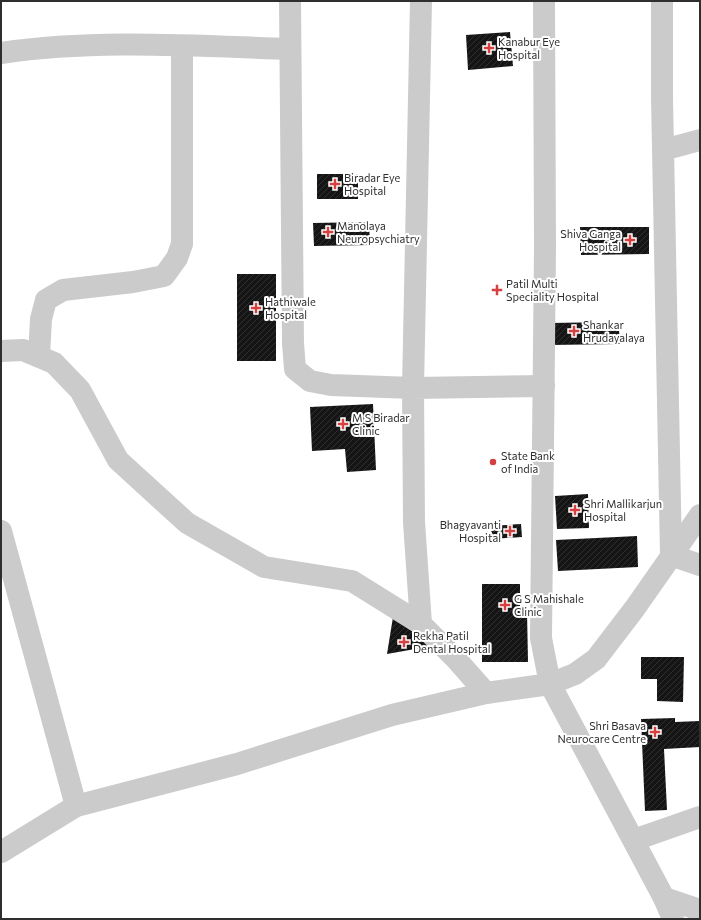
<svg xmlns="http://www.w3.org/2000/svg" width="701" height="920" font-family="Commissioner,sans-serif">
  <defs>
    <pattern id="building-hatch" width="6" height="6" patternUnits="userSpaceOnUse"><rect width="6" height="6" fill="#151515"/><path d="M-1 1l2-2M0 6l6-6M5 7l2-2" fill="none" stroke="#2f2f2f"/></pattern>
  </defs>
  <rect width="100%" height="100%" fill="#fff"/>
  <!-- building -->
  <path fill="url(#building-hatch)" d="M510,32L513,66L468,70L466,35Z
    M317,174H358V199H317Z
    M369,222L370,245L314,246L313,223Z
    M580,227H649V254L581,255Z
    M237,274H276V361H237Z
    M611,322V330H619L620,344L550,345V323Z
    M373,404L376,470L347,472L345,449L312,451L310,407Z
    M588,494L589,528L557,529L555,496Z
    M521,524L522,537L492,539L491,526Z
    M637,536L638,567L558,571L556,540Z
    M482,584H520V611H527L528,662H482Z
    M393,617L432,646L387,654Z
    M641,657H684L683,702L657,701V679H641Z
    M675,718V722L700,721V747L664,749L667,810L645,811L641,719Z"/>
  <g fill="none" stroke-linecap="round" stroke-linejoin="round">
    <!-- minor -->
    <path stroke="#cbcbcb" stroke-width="22" d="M290,1L293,343L295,369L310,381L331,385L413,388L544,386
      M421,1L413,388L414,522L421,624
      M662,1V98L671,555L700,565
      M1,53C97,39 194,46 290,49
      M663,150L700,140
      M1,351L23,350L54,363L80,390L118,460L187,523L264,567L352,581L421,624L456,659L486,693
      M39,356L41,319L46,300L63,290L133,282L164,276L177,258L182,244V46
      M1,531L76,806
      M634,840L700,817
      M664,898L700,910"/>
    <!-- tertiary -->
    <path stroke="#cbcbcb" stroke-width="22" d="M544,1L545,248L541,638L550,684L664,898L673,919
      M1,852L76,806L237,764L392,715L486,693L550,684L575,674L596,659L635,608L700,515"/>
  </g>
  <!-- markers -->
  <g fill="#d54041" stroke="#fff" stroke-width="1.5">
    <path d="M487 42h4v4h4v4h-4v4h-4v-4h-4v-4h4z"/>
    <path d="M333 178h4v4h4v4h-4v4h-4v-4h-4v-4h4z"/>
    <path d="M326 226h4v4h4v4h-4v4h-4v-4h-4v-4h4z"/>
    <path d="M628 234h4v4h4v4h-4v4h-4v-4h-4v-4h4z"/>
    <path d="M495 284h4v4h4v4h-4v4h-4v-4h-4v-4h4z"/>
    <path d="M254 302h4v4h4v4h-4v4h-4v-4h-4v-4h4z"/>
    <path d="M572 325h4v4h4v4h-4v4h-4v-4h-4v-4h4z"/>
    <path d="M341 418h4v4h4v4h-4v4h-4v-4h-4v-4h4z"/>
    <circle cx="493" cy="462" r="4"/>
    <path d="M573 504h4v4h4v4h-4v4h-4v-4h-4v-4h4z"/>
    <path d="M508 525h4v4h4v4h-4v4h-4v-4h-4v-4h4z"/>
    <path d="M503 599h4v4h4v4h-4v4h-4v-4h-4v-4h4z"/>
    <path d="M402 636h4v4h4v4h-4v4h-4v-4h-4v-4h4z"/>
    <path d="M653 726h4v4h4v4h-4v4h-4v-4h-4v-4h4z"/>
  </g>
  <g text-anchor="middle" stroke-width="4" stroke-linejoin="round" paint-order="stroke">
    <!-- poi labels -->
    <g font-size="11" fill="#2e2e2e" stroke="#fff" text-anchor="start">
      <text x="498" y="46">Kanabur Eye<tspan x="498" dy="13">Hospital</tspan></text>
      <text x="344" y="182">Biradar Eye<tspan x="344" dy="13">Hospital</tspan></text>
      <text x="337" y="230">Manolaya<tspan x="337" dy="13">Neuropsychiatry</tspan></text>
      <text x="621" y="238" text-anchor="end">Shiva Ganga<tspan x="621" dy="13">Hospital</tspan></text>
      <text x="506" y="288">Patil Multi<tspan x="506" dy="13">Speciality Hospital</tspan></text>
      <text x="265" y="306">Hathiwale<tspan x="265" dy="13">Hospital</tspan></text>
      <text x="583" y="329">Shankar<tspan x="583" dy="13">Hrudayalaya</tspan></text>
      <text x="352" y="422">M S Biradar<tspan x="352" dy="13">Clinic</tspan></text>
      <text x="501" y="460">State Bank<tspan x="501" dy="13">of India</tspan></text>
      <text x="584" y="508">Shri Mallikarjun<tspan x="584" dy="13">Hospital</tspan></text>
      <text x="501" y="529" text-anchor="end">Bhagyavanti<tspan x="501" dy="13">Hospital</tspan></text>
      <text x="514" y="603">G S Mahishale<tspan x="514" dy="13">Clinic</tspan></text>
      <text x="413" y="640">Rekha Patil<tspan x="413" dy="13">Dental Hospital</tspan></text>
      <text x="646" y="730" text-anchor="end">Shri Basava<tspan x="646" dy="13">Neurocare Centre</tspan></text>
    </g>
  </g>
  <!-- border -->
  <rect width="701" height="920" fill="none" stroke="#2e2e2e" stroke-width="4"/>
</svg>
